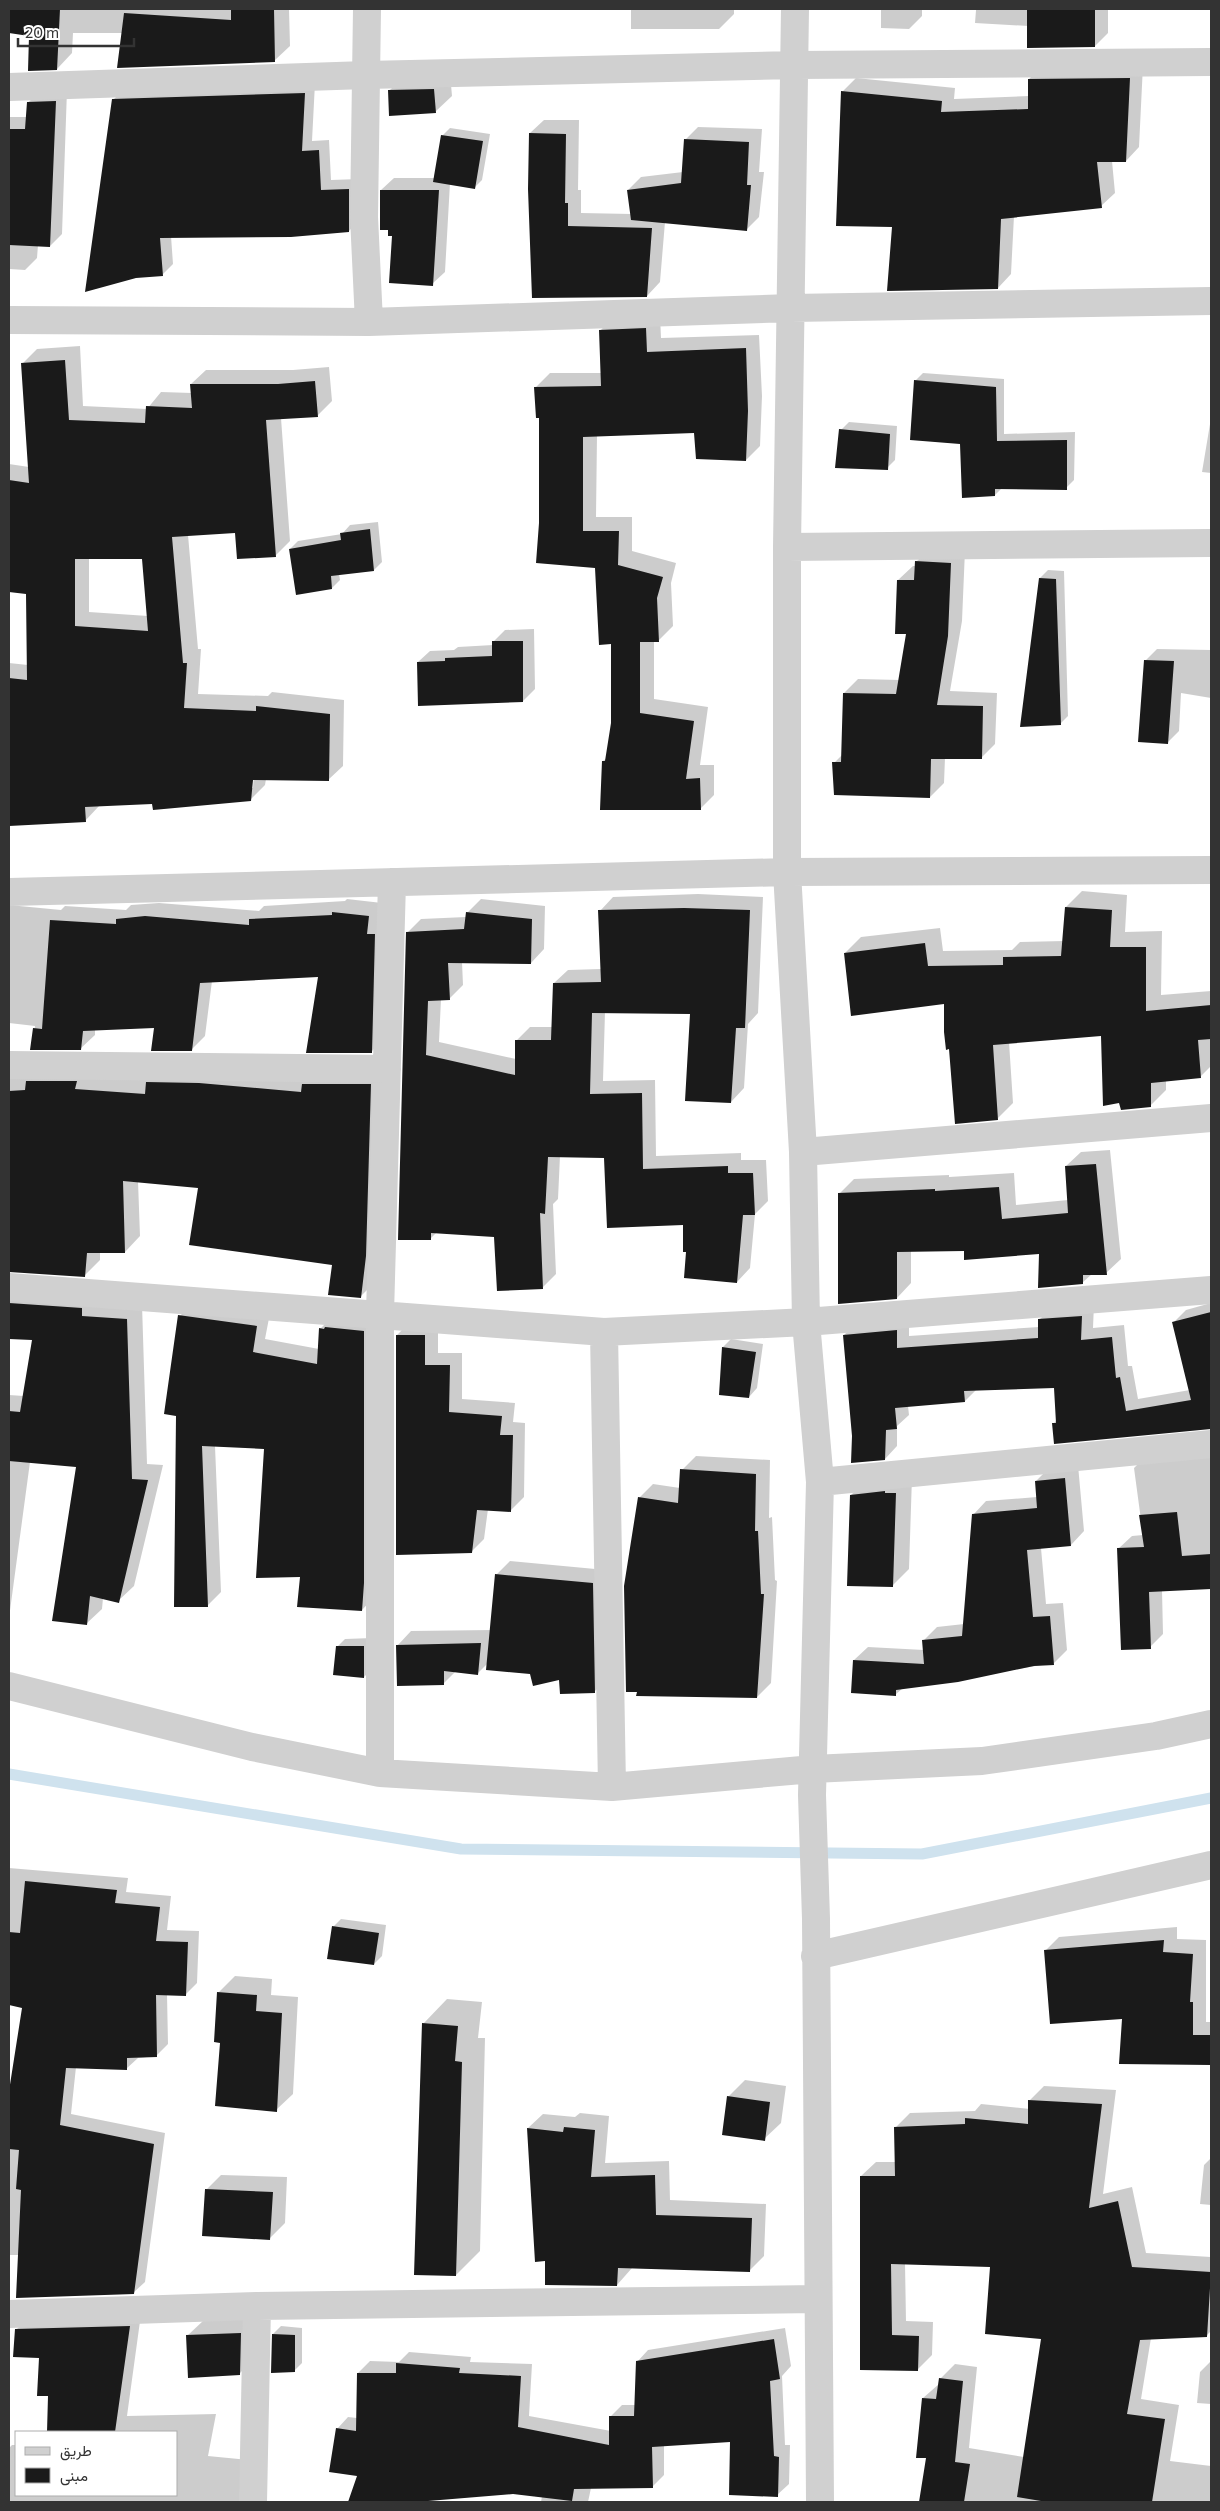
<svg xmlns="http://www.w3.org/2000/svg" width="1220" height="2511" font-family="Commissioner,Vazirmatn,sans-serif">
  <rect width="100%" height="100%" fill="#fff"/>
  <!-- shadow -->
  <path fill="#0003" fill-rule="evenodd" d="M13,9H289L290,46L274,61L123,33H73L72,53L57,69L30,35L10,32Z
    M631,9H734V14L719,29H631Z
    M881,9H922V16L909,29L881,28Z
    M973,9H1108V33L1095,46L1029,26L975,23L976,10Z
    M1143,65L1139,147L1126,161H1112L1115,193L1101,206L1014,216L1011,274L998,288L893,226L842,92L856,78L955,88L954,99L1029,96V79L1042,66Z
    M450,73L452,96L435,112L389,91L406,74Z
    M315,83L312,141L329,140L331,180L359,179V220L349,231L171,236L173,264L162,275L113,100L124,89Z
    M40,90H67L62,234L50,246L38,245L37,258L25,270L9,269V117H27L28,103Z
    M544,120H579L578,190H581V213L632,214L628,190L641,177L683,172L685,140L698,127L762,129L759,172H764L759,217L746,230L665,222L660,282L647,296L533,297L530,133Z
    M450,128L490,134L482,180L474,188L450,183L445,272L432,284L393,235L381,190L394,178H435L442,136Z
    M660,315L661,338L759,335L762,396L760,446L746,460L696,432L597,436L596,517H632V551L676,563L671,583L673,626L659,640L654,641V699L708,707L700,765H714V795L700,809L603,761L607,758L612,723V643L596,567L540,524L541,417L536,387L550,373H601L600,331L614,316Z
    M80,346L83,406L147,409L161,392L192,393L191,384L206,370H293L329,367L332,401L318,415L281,418L290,541L275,556L236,532L188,535L198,649H201L198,694L268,696L272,692L344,700L343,766L328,780L266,779L265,785L251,799L100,805L85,821L9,825V663L28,665L27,592L9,590V464L29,467L22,364L37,349ZM143,557L148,616L89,612V558ZM254,774L253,788H251Z
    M923,373L1004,379V434L1075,432L1074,480L1066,488H1002L995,495L961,443L915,381Z
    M1211,418V473L1202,472Z
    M849,422L897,426L895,460L887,468L841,430Z
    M378,522L382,562L374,570L339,574L340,580L332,588L290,549L298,541L342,534L350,525Z
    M930,548L965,550L962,621L950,691L997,693L995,744L981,758H945L944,783L930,797L834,763L843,754L844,693L858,679L900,680L907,633L898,580L913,566H916V562Z
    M1048,570L1064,571L1068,716L1060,724L1040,578Z
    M534,629L535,689L523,701L418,662L430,651L454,650L458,647L493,645V642L505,630Z
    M1157,649L1211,650V698L1181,693L1179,731L1168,742L1146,660Z
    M1082,891L1127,895L1125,932L1162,931L1161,995L1211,991V1066L1200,1077L1166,1080V1090L1150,1106L1102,1034L1009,1042L1013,1103L997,1119L945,1003L845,953L861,937L940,928L943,951L1012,950L1020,942L1064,941L1066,907Z
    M698,894L763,897L758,1013L748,1024L744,1088L731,1102L691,1013L605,1012L603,1081L655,1080L656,1156L741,1153V1160H766L768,1201L755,1214L750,1268L737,1282L684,1224L605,1156H560L558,1199L553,1204L556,1274L543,1287L495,1235L437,1232L430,1239L407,933L421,919L466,917L467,913L481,899L545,906L544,949L531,963L462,962L463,985L449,999H441L439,1042L516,1059V1041L530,1027H553L554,983L568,970L601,969L600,911L613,897Z
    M347,899L382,903L385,1038L371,1052L319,975L212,981L205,1036L191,1050L155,1027L95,1029V1035L80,1049L32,1048L35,1026L9,1023V905L61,910L65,906L126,910L131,905L159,903L259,911L264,906L345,901Z
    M386,1069L376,1281L360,1297L334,1264L199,1187L138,1181L140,1236L125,1252H100V1260L84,1276L9,1270V1076Z
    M1110,1150L1121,1259L1106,1273L1092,1274L1082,1283L1040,1253L965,1249L911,1251V1283L897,1298L839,1194L854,1179L949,1175V1177L1014,1173L1016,1205L1068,1200L1066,1166L1081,1152Z
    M9,1272L10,1278L142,1304L147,1464L163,1465L134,1586L118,1601L103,1598L102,1609L86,1624L78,1466L30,1462L9,1618V1395L24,1396L33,1338H9Z
    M193,1302L270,1313L265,1339L319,1349L320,1329L334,1315L377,1318L375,1596L362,1610L301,1576L265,1448L215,1446L221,1592L207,1606L180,1316Z
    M1211,1303V1427L1053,1424L1057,1420L1055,1387L976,1390L965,1401L908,1406L909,1415L897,1426V1446L885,1459L853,1436L844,1335L856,1323L909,1319V1336L1039,1327V1320L1052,1307L1094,1304L1093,1328L1124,1325L1128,1366H1132L1138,1399L1190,1390L1174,1322L1186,1310Z
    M410,1322H438V1353H462V1399L515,1403L513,1422L525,1423L524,1497L511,1510L488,1509L484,1539L471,1552L397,1335Z
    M731,1339L763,1344L757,1388L749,1397L720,1394L723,1347Z
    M1211,1448V1588L1162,1590L1163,1634L1150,1647L1118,1549L1132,1536L1143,1535L1134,1468L1147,1455Z
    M696,1456L770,1460L769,1518L772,1517L775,1580L777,1581L771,1683L757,1697L639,1498L653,1484L680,1488L682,1470Z
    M1078,1465L1084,1531L1071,1545L1041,1548L1046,1604L1063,1603L1067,1650L1054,1663L903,1688L895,1695L853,1692L854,1660L868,1647L924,1650L923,1641L937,1627L964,1624L973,1515L986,1501L1037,1497L1036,1481L1049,1468Z
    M912,1477L909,1569L892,1586L851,1495L868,1479Z
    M510,1561L606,1570L608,1678L594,1692L561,1678L488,1663L478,1673L456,1671L443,1684L397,1646L411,1631L491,1630L496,1575Z
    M372,1638V1669L364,1677L337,1647L345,1639Z
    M9,1868L128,1878L126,1892L171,1896L167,1930L199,1931L197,1983L185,1995L167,1994L168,2044L156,2056L138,2058L126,2069L76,2067L71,2114L165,2133L145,2282L133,2293L20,2255H9V2098L24,2007L9,2003Z
    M341,1919L386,1925L382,1956L374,1964L333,1927Z
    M1177,1927V1939L1206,1940V2022H1211L1210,2064L1124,2017L1045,1951L1059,1937Z
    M235,1976L272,1979L271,1995L298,1997L293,2094L276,2110L222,2042L218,1993Z
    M447,1999L482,2002L478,2038H485L480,2251L456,2275L423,2024Z
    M745,2080L786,2086L781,2123L764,2139L728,2097Z
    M1044,2086L1116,2090L1103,2194L1132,2187L1146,2253L1211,2257V2331L1206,2336L1151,2338L1141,2399L1179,2405L1170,2461L1211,2466V2502H920L927,2457L923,2398L939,2384L940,2379L955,2364L977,2367L969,2448L1024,2457L1043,2338L991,2266L905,2263L906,2321L933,2322L932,2355L917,2370L861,2368V2176L876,2162H896L895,2128L910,2113L975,2111L981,2104L1030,2109V2100Z
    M580,2113L609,2116L605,2163L669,2161L670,2200L766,2204L764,2256L749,2271L632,2268L617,2285L547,2260L528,2128L543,2114L575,2117Z
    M1211,2158V2205L1200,2204L1204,2165Z
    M221,2175L287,2177L285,2223L270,2238L206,2190Z
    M141,2314L127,2416L216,2414L208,2456L249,2460L247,2502H9V2448L12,2445H16V2495H176V2432H48L49,2395L41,2356L16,2330L28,2318Z
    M257,2317L256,2357L239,2374L187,2336L204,2320Z
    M281,2326L302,2328V2363L294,2371L273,2334Z
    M785,2328L791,2366L782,2376L785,2445H790L789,2484L777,2495L732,2441L664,2445V2475L652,2487L591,2488L588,2502H541L543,2490L401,2502H362L351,2498L359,2475L337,2429L348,2417L357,2418L358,2373L370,2361L399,2362L409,2352L471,2357L470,2362L532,2364L529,2416L611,2431L610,2417L622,2405H636L637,2362L648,2350Z
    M1210,2362L1211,2404L1197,2403L1200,2372Z"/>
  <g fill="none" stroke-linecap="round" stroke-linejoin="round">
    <!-- stream -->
    <path stroke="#cfe2ee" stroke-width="11" d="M9,1774L461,1849L922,1854L1211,1798"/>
  </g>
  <!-- building -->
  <path fill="#1a1a1a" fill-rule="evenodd" d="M9,9H60L57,70L28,71L29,36L9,33Z
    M231,9H274L275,62L117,68L124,13L231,20Z
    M1027,9H1095V47L1027,48Z
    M1130,78L1126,162H1097L1102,208L1001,219L998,289L887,291L892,227L836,226L841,91L942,101L941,112L1028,109V79Z
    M434,89L436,113L389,116L388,90Z
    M305,93L302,151L319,150L321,190L349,189V232L291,237L160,238L163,276L136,278L85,292L112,99Z
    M56,101L50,247L9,245V129H25L27,102Z
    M529,133L566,134L565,203H568V226L652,228L647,297L532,298L528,189Z
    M441,135L483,141L475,189L433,182Z
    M684,139L749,142L747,185H751L747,231L631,220L627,190L681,183Z
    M380,190H439L433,286L389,283L392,236H388V230H380Z
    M646,328L647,352L746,348L748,411L746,461L696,459L694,433L583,437V531H619L618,565L663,577L657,598L659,642H640V713L694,721L686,779L700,778L701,810H600L602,761H605L611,723V644L599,645L595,568L536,563L539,523V418H536L534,387L601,386L599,330Z
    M65,360L69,420L145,423L146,406L192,408L190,384H278L315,381L318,417L266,420L276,557L237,559L235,533L172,537L183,663H187L184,708L256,711V706L330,714L329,781L253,780L251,801L153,810L152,804L85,807L86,822L9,826V678L27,680L26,594L9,592V480L29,483L21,363ZM75,559H142L148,631L75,626Z
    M914,380L996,387L997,441L1067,440V490L995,489V496L962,498L960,444L910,440Z
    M839,429L890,434L888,470L835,468Z
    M370,529L374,571L331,576L332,589L296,595L289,549L341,540L340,533Z
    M915,561L951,563L948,636L937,705L983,706L982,759H931L930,798L834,795L832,762H841L843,693L896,694L906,634H895L897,580H914Z
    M1039,578L1056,579L1061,725L1020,727Z
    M492,641H523V702L418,706L417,662L445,661V658L492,656Z
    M1144,660L1174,661L1168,744L1138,742Z
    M1065,907L1112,910L1110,947H1146V1011L1211,1005V1039L1198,1040L1201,1078L1151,1083V1107L1121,1110L1119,1103L1103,1106L1101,1036L993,1045L998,1120L955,1124L949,1049L946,1050L944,1032V1004L851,1016L844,953L925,943L928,966L1003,965V957L1061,956Z
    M684,908L750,910L745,1028H736L731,1103L685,1101L690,1014L592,1013L590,1094L642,1093L643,1169L728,1166V1173H753L755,1215H743L737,1283L684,1278L686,1252H683V1225L607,1228L604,1158L548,1157L545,1214L540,1213L543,1289L497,1291L494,1237L431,1233V1240H398L406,932L464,929L466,912L532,919L531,964L448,963L450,1000L428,1001L426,1055L515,1075V1040H551L553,983L601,982L598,910Z
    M332,912L369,916L367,934H375L372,1053H306L318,977L200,983L192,1051H151L154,1028L83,1031L81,1050H30L33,1028L42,1029L50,920L116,924V919L145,916L249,925V919L332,915Z
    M26,1081H77L75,1089L145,1094L146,1082L199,1083L301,1092L302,1084H371L366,1256L361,1298L328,1295L332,1265L189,1245L198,1188L123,1181L125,1253H87L85,1277L9,1272V1091L25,1090Z
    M1096,1164L1107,1275H1083V1284L1038,1288L1039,1254L964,1260V1251L897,1252V1299L838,1304V1193L935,1189V1191L999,1187L1002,1219L1068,1213L1065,1166Z
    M9,1303L82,1308V1316L127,1319L132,1479L148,1480L119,1603L90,1596L87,1625L52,1621L76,1467L9,1461V1411L20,1412L32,1340L9,1339Z
    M1211,1312V1429L1054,1444L1052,1423H1056L1054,1388L964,1391L965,1402L895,1408L897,1429L886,1430L885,1460L851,1463L852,1436L843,1335L897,1330V1348L1038,1338V1319L1082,1316L1081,1340L1112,1337L1116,1378L1120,1377L1126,1411L1191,1400L1172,1322Z
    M178,1315L257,1326L253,1352L317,1364L319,1328L324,1329L325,1327L364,1331V1583L362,1611L297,1607L300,1577L256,1578L264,1449L202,1446L208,1607H174L176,1416L164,1414Z
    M396,1335H425V1365H450L449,1412L502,1416L500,1435H513L511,1512L477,1510L472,1553L396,1555Z
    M722,1347L756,1352L749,1398L719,1395Z
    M680,1469L756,1474L755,1531H758L761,1594H764L757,1698L636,1696L637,1692H626L624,1586L638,1497L678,1503Z
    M1065,1478L1071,1546L1027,1550L1033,1617L1050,1616L1054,1665L1034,1666L958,1682L896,1690V1696L851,1693L853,1660L924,1664L922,1640L962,1636L972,1514L1037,1508L1035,1481Z
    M885,1491V1493H896L893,1587L847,1586L850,1495Z
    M1177,1512L1182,1556L1211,1554V1589L1149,1592L1151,1649L1121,1650L1117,1548L1144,1547L1139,1515Z
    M495,1574L593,1583L595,1693L560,1694L559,1680L533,1686L530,1674L486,1670Z
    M481,1643L478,1675L444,1671V1685L397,1686L396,1645Z
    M336,1646H364V1678L333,1675Z
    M25,1881L117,1890L115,1903L160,1907L156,1941L188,1942L186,1996L156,1995L157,2057L127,2058V2070L66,2068L60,2125L154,2144L134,2294L16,2298L21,2190L16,2189L19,2150L9,2149V2091L22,2008L9,2005V1932L20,1933Z
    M332,1926L379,1933L374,1965L327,1959Z
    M1164,1940L1163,1952L1193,1954L1190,2002H1193V2035H1211V2065L1119,2064L1122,2019L1050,2024L1044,1950Z
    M217,1992L257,1995L256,2011L282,2013L277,2112L215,2106L220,2043L214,2042Z
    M422,2023L458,2026L455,2061L462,2062L456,2276L414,2275Z
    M727,2096L770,2102L765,2141L722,2135Z
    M1028,2100L1102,2104L1089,2208L1118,2201L1132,2267L1211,2272L1207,2337L1140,2340L1127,2414L1165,2419L1152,2502H1047L1017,2497L1041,2339L985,2334L990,2267L891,2264L892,2335L919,2336L918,2371L860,2370V2176H895L894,2127L965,2124V2118L1028,2124Z
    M564,2127L595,2130L591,2177L655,2175L656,2215L752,2218L750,2272L618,2268L617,2286L545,2285V2261L535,2262L527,2128L563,2132Z
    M205,2189L273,2192L270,2240L202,2236Z
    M130,2326L115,2432H47L48,2396H37L39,2358L13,2357L15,2329Z
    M241,2333L240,2375L188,2378L186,2335Z
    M272,2334L295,2335V2372L271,2373Z
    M774,2339L780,2379L770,2381L774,2456L779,2457L778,2497L729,2495L730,2442L652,2447L653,2488L574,2489L572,2501L513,2494L416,2502H348L357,2476L329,2472L336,2428L356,2431L357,2373H396V2363L460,2368L459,2373L521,2376L518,2427L609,2445V2416H634L636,2361Z
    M939,2378L963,2381L955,2462L970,2464L964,2502H919L926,2458H916L922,2398L936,2399Z"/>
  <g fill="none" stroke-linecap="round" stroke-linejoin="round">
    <!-- minor -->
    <path stroke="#d0d0d0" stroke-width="28" d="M367,9L364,217L369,322
      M795,9L787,547V872L803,1152L806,1322L820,1482L812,1795L816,1919L820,2502
      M9,87L366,75L796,65L1211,62
      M9,320L369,322L791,308L1211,301
      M787,547L1211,543
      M9,892L787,872L1211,870
      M9,1065L387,1069
      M803,1152L1211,1118
      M9,1287L604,1332L806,1322L1211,1290
      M604,1332L612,1787
      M820,1482L1211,1444
      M9,1686L252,1747L380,1773L612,1787L813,1769L982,1761L1156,1736L1211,1724
      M380,1773V1314L392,882
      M815,1956L1211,1865
      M9,2314L257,2306L817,2299
      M253,2502L257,2306"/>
  </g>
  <!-- border -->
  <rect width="1220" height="2511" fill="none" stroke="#333333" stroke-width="20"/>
  <!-- legend -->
  <rect x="15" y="2431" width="162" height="65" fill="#ffffff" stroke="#adadad"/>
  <rect x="25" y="2447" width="25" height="8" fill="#d0d0d0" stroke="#adadad"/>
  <text x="60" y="2456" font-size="15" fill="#333333">طريق</text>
  <rect x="25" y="2468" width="25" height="15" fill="#1a1a1a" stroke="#adadad"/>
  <text x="60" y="2481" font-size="15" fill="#333333">مبنى</text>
  <!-- scale -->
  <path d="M18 38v8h116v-8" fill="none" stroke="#333333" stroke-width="2.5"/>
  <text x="25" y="38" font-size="15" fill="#333333" stroke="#ffffff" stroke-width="4" paint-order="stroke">20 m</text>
</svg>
